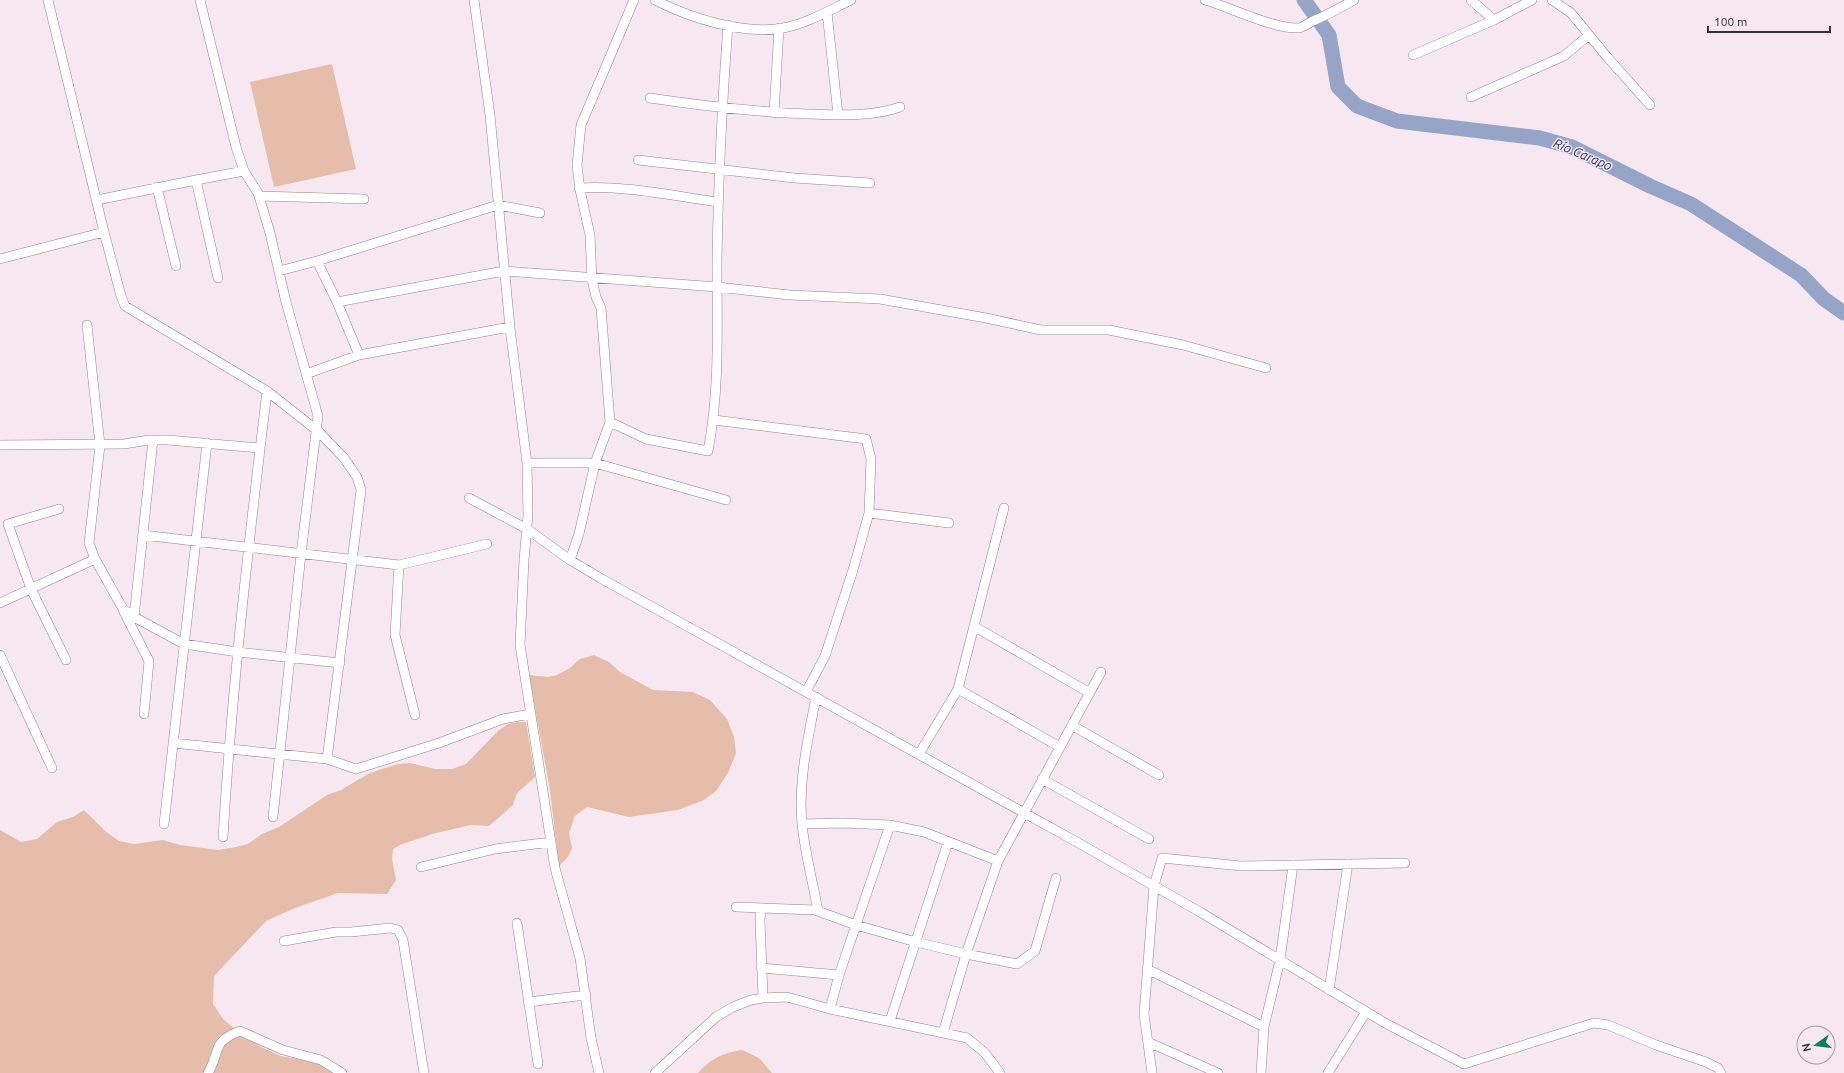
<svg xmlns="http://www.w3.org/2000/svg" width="1844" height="1073" font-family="Ubuntu,sans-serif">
  <rect width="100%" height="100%" fill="#f6e7f1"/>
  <!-- green -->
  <path fill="#e5bdaa" d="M332,64L356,169L274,187L250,82Z
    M594,655L609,662L620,672L653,690L693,692L710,700L727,719L734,737L736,753L728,773L716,791L704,800L678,810L629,817L587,807L575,816L569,833L572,848L568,857L559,866L550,790L529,675L548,677L557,675L570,668L580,659Z
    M518,722H526L535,777L517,793L513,805L489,826L471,825L436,833L402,844L393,849L392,859L396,880L387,894L338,893L295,908L266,921L214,976L213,1004L223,1019L242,1035L261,1047L281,1056L318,1063L334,1073H0V830L21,842L37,839L57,822L73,817L84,810L105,831L119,841L134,844L163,840L180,845L218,850L236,847L248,844L262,834L279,827L327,795L341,790L368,774L379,770L398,764L410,763L435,769H452L466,764L498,731L508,724Z
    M742,1050L759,1058L772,1073H698C712,1058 722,1053 742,1050Z"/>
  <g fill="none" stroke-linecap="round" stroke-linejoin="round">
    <!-- river -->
    <path stroke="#96a4c8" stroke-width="15" d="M1304,0L1329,35L1338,87L1357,106L1397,121L1540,138L1572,147L1650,186L1691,204L1801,275L1824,299L1844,313"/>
    <defs>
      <path id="minor" d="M48,0L104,232L121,296L125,306L267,391L319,432L344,458L357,477L361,490L327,759
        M200,0L236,147L244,171L258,193L270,233L286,302L318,416L301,554L273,817
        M474,0L490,115L510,328L527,463L528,515L524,560L520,645L555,868L580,958L591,1038L599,1073
        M655,0C690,18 743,35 783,28C806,24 830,10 851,0
        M1205,0C1232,8 1273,29 1299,28C1303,27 1309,23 1313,21C1327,15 1340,8 1354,0
        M1471,0L1494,20
        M1552,0L1571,13L1608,58L1650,105
        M827,12L838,115
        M1413,55L1494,20L1532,0
        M1471,97L1564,56L1589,35
        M650,98C703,106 755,112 809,114C838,115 872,117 900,107
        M774,113L779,28
        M638,160L794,178L870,183
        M196,180L244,171
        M157,187L176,266
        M579,188C625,185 673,196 718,202
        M259,196L364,199
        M97,200L196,180L218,278
        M0,259L104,232
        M317,261L337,302L359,355
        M279,271L317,261L498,205L540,213
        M337,302L504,271L717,287L790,295L880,299L986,318L1041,330H1109L1183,345L1266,368
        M87,325L100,445L89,543L95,559L123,609L134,617L184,644L238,652L340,663
        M306,374L359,355L510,327
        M714,420L866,439L871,459L869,513L853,570L825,656L806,692
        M610,422L646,439L708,451C720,389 717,326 717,264C718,184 722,105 728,25
        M0,445L124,444L149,440H168L260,448
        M527,463H595L726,500
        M469,498L527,529L570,560L602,579L1075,841L1200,912L1385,1023L1464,1064L1594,1023L1608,1025L1656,1045L1706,1062L1718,1068L1721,1073
        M59,509L8,524L31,589L66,660
        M869,513L949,523
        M143,535L399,565L487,544
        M570,560L579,534L595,463L610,422L601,308L596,297L592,279L590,235L580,190L577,165L581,125L634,0
        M399,565L395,635L415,715
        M0,603L95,559
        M124,612L149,661L144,714
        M134,617L153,440
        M975,627L1090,693
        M0,655L52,768
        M958,689L1060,747
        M816,697C808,739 798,781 802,824C805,853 813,883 818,911
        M1073,726L1159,775
        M173,743L327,759L356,769L439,743L503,719L530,714
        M919,754L958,689L1004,508
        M1042,779L1149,839
        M164,824L207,443
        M802,824L841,823L890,825L924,832L998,861
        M223,837C232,688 249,539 267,391
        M421,867L495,849L551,842
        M736,907L815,910L856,925L916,942L966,954L1017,964L1035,951L1056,878
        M761,908L760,920L763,998
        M517,923L538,1064
        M284,941L336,932H351L390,928L398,930L403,940L424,1073
        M761,968L839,975
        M1147,969L1264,1027
        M1329,990L1348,864
        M528,1002L586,995
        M830,1009L839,975L890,825
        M890,1021L948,842
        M943,1033L966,954L998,861L1101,672
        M1148,1042L1218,1073
        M208,1073C221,1051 211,1042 240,1031L283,1050L321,1060L342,1073
        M655,1073L716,1017L733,1007L751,1000L763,998L787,997L830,1009L967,1038L985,1053L1000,1073
        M1152,1073L1144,1014L1154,886L1162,858L1241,866L1405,863
        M1261,1073L1264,1027L1280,960L1293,865
        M1328,1073L1366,1012"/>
    </defs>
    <!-- minor casing -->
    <use href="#minor" stroke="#92858e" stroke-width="10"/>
    <!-- minor -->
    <use href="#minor" stroke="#fff" stroke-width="9"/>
  </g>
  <g text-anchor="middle" stroke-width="3" stroke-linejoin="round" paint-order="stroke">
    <!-- water labels -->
    <g font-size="13" font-style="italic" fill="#233261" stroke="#f6e7f1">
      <text transform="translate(1583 154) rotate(23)" y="5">Río Carapo</text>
    </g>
  </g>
  <!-- north arrow -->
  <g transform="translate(1816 1045) rotate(256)"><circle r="19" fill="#f6e7f1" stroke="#a99da5"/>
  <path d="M0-3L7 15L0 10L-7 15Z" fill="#0f7f5b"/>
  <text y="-6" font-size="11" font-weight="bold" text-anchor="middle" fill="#352f33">N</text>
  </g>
  <!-- scale -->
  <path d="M1708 26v6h122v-6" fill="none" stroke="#352f33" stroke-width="2"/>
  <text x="1714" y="26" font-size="12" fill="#352f33" stroke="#f6e7f1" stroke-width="3" paint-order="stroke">100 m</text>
</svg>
